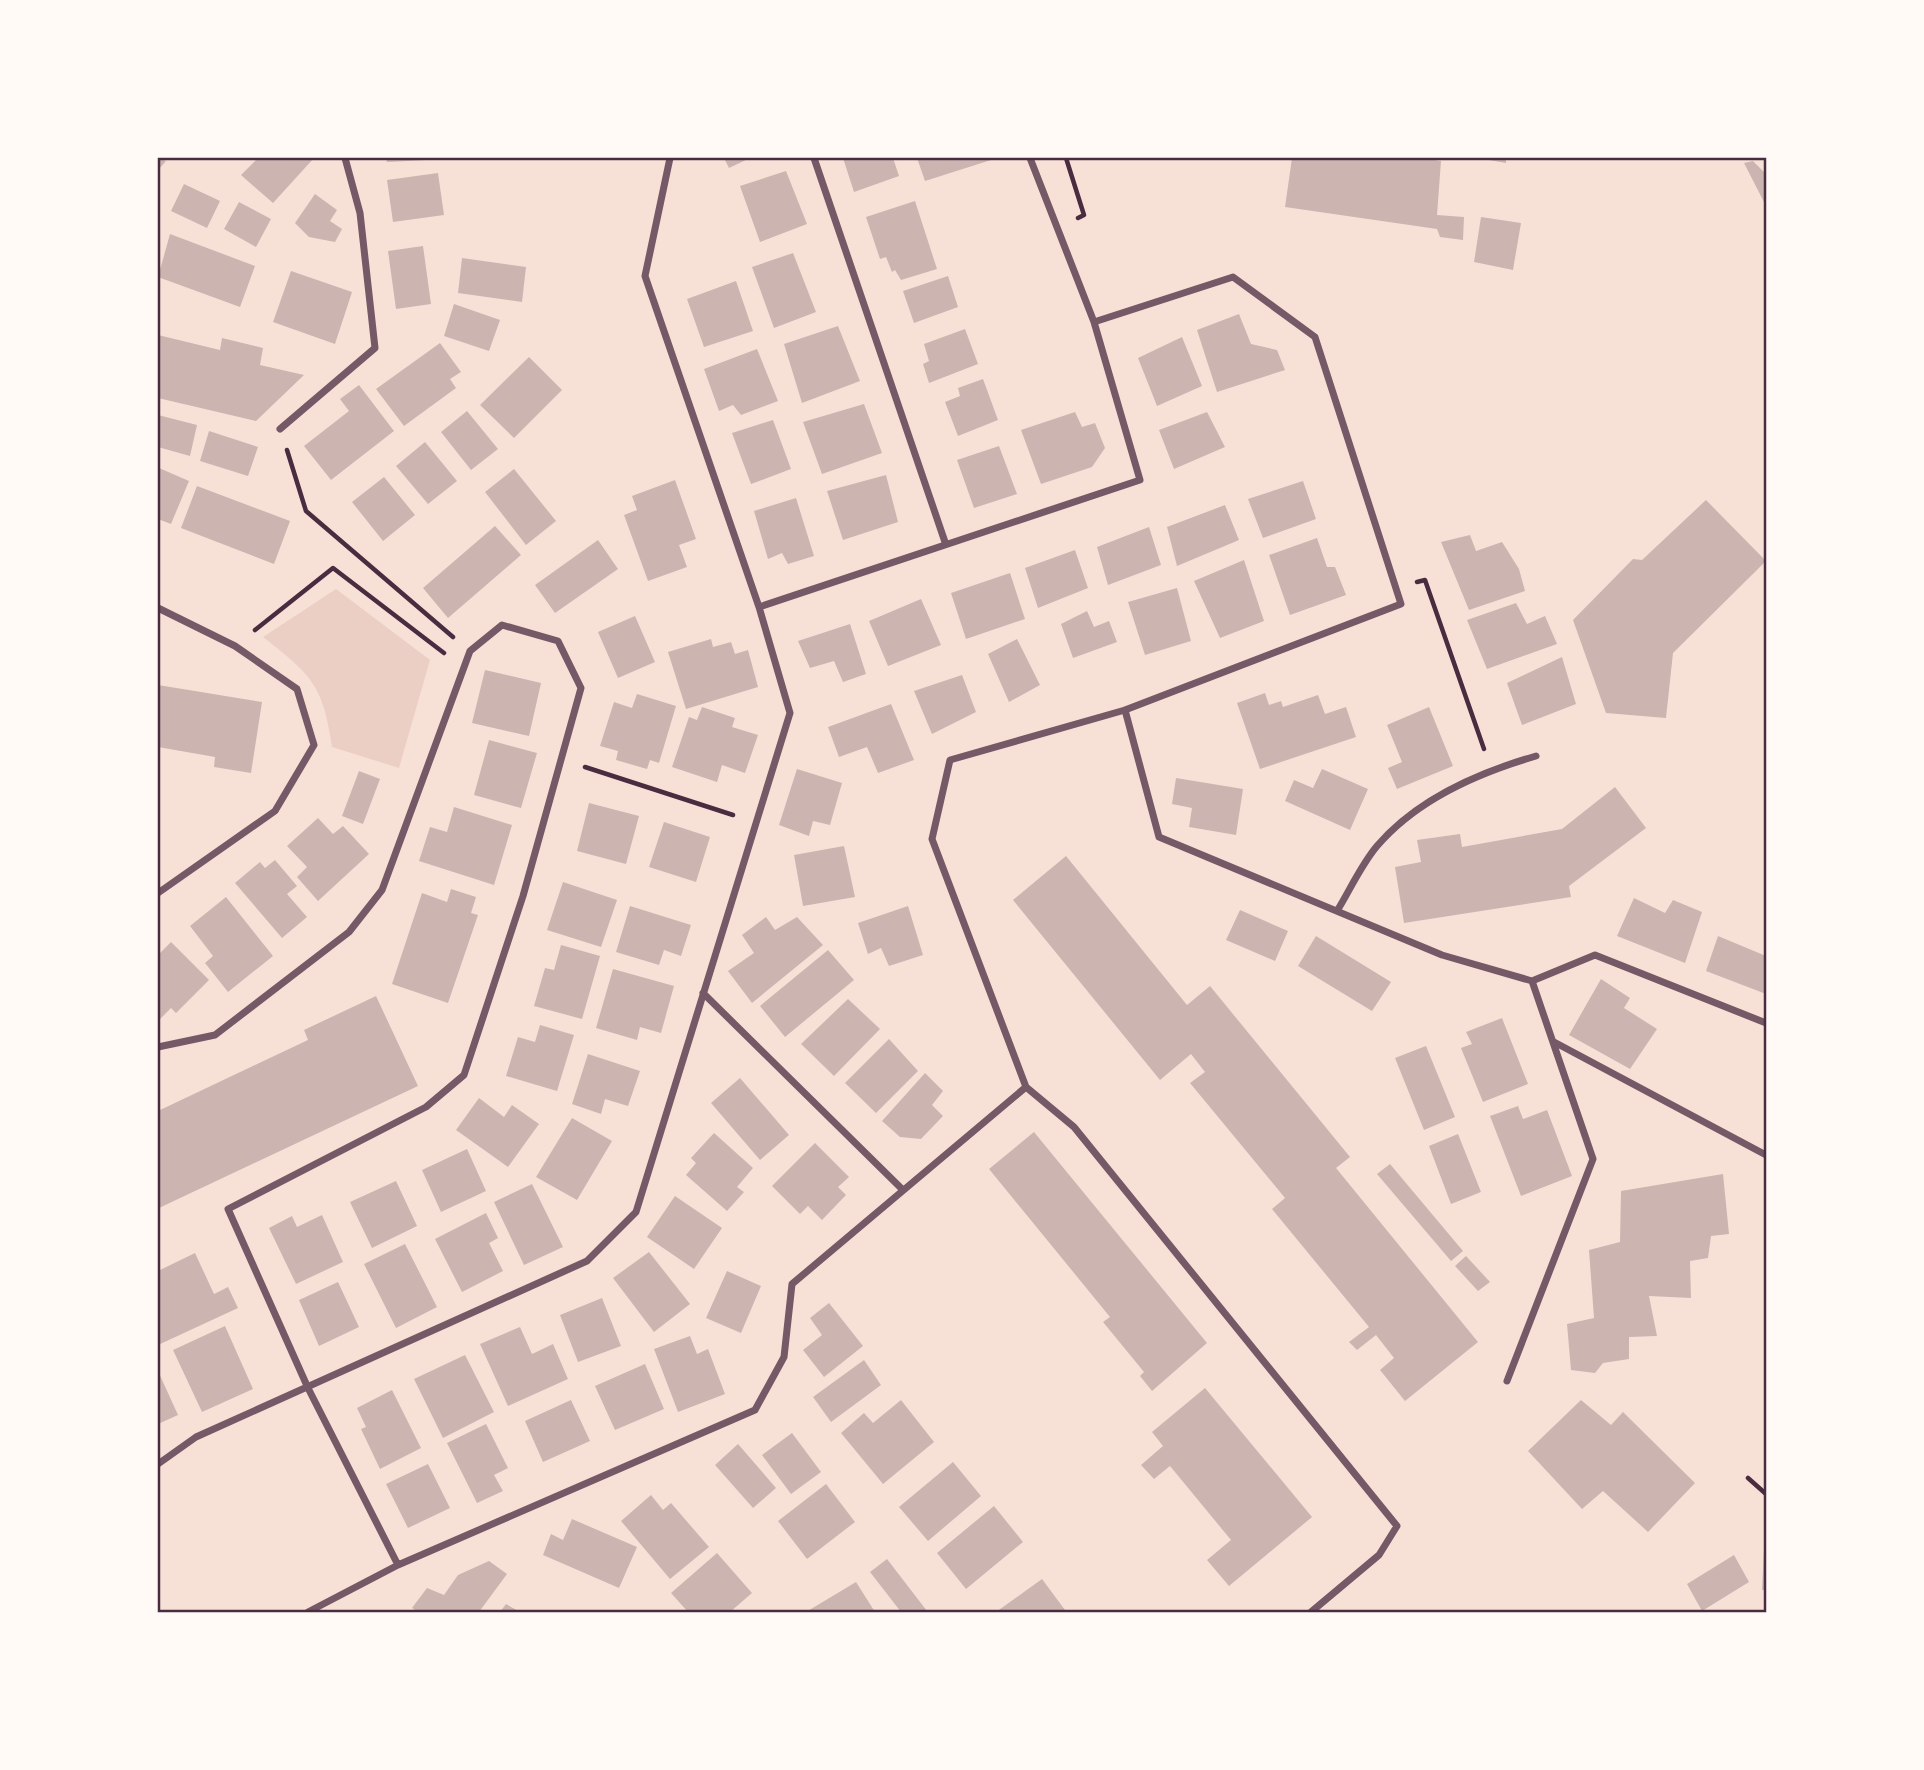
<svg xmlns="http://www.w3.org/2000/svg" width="1924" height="1770" font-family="'Roboto Condensed',sans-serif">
  <rect width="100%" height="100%" fill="#f7e1d7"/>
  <!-- green -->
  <path fill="#ebcfc5" d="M336,589L430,660L399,768L332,747C323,684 311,675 263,637Z"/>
  <!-- building -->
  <path fill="#ccb4b1" d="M158,158L166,161L158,170Z
    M258,158H314L273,203L241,175Z
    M386,158H427V160L387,162Z
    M724,158H750L729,168Z
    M843,158H893L899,176L854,192Z
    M917,158H991V160L925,181Z
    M1292,158H1421L1441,161L1437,215L1464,217L1463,240L1440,237L1437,229L1285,207Z
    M1478,158H1506V163Z
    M1753,161L1764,172L1766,170V206L1744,163Z
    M786,171L807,224L760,242L740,186Z
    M438,173L444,215L393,222L387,180Z
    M184,184L220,201L207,228L171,211Z
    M315,194L337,210L330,221L342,229L335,242L309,237L295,223Z
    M915,201L937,269L901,280L895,270L892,272L886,257L880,259L866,217Z
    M239,202L271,219L256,247L224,229Z
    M1481,217L1521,223L1513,270L1474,262Z
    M170,234L255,266L240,307L158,277Z
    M423,246L431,304L396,309L388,251Z
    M793,253L816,312L774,328L752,267Z
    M462,258L526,267L522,302L458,293Z
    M291,271L352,292L335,344L273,322Z
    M948,276L958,307L914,323L903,291Z
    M736,281L753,331L704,347L687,299Z
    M454,304L500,320L489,351L444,336Z
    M1239,314L1251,344L1277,350L1285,370L1217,392L1197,330Z
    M838,326L860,381L802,403L784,344Z
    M965,329L978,364L929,383L923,364L929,361L924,344Z
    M158,335L220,350L222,338L263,348L260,365L304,375L256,421L158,398Z
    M1182,337L1202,386L1157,406L1138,358Z
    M440,343L461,372L450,379L456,388L404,426L376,389Z
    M757,349L778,401L741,415L733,405L719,411L704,369Z
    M529,357L562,390L514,438L480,405Z
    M983,379L998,420L958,436L945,402L960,396L958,388Z
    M359,385L394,431L331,480L304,446L349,411L340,399Z
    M864,404L882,453L822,474L803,422Z
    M467,411L498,449L471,470L441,432Z
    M1075,412L1082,427L1095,423L1105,448L1092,467L1041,484L1021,430Z
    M1207,412L1225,447L1174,469L1159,430Z
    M158,415L197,425L190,456L158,447Z
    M773,420L791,469L751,484L732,433Z
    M209,431L258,447L248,476L200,461Z
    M425,442L457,481L428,504L396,466Z
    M999,446L1017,494L974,508L957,460Z
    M159,468L189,481L171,524L158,519Z
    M514,469L556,521L526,545L485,492Z
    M886,475L898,522L843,540L827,491Z
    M384,477L415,515L383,541L352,502Z
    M675,480L696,539L679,545L687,567L648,581L624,515L637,510L632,496Z
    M1303,481L1316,519L1263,538L1248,499Z
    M197,486L290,521L274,564L181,528Z
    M796,498L814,556L788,564L782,553L768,559L754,511Z
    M1706,500L1766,561L1673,653L1666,718L1606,713L1573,620L1633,559L1642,560Z
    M1225,505L1239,540L1177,566L1167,527Z
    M495,526L521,555L448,618L423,588Z
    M1149,527L1161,565L1108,585L1097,547Z
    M1470,535L1476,551L1502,542L1519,569L1525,591L1469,610L1441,542Z
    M1317,538L1327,567H1335L1346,595L1290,615L1269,555Z
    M598,540L618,569L555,613L535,585Z
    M1075,550L1088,588L1038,608L1025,568Z
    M1244,560L1264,621L1220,638L1194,581Z
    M1010,573L1025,619L966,639L951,593Z
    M1177,588L1191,641L1145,655L1128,602Z
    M921,599L941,645L888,666L869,621Z
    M1516,603L1527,624L1545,616L1557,644L1487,669L1467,620Z
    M1087,611L1094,627L1109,621L1117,642L1073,658L1061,624Z
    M635,616L655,662L618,678L598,632Z
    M850,624L866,674L843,682L834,661L810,668L798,641Z
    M711,639L713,647L731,642L735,654L748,650L758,687L686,709L668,652Z
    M1017,639L1040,685L1009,702L988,654Z
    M1562,657L1576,704L1522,725L1507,683Z
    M485,670L541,683L529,736L472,723Z
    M962,675L976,712L932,734L914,691Z
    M158,685L262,702L251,773L214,767L215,757L158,747Z
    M1265,693L1269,705L1281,701L1283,707L1318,695L1325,714L1346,707L1356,737L1260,769L1237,703Z
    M637,694L676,706L659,763L650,760L647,769L616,760L618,751L600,746L614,702L632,708Z
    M891,704L914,760L878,773L867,747L839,757L828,727Z
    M702,707L735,718L732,727L758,735L745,773L722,765L717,782L672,767L689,717L697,720Z
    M1429,707L1453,766L1397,789L1388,768L1402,762L1387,725Z
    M489,740L537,753L521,808L474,795Z
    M797,769L842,783L830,825L813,821L809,836L779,825Z
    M1322,769L1368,789L1350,830L1285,801L1294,780L1313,788Z
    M359,771L380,779L363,824L342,816Z
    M1176,778L1243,789L1236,835L1189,827L1192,808L1172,804Z
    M1615,787L1646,828L1569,886L1571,897L1404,923L1395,867L1421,862L1417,840L1460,834L1462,847L1562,829Z
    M589,803L639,816L626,864L577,851Z
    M454,807L512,825L494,885L419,861L430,827L447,832Z
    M318,818L333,834L343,826L369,854L318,901L297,877L307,867L287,846Z
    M664,822L710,837L696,882L649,867Z
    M844,846L855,897L803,906L794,855Z
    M1066,856L1187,1005L1210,986L1350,1157L1336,1168L1478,1342L1405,1401L1380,1370L1394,1358L1376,1335L1357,1350L1349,1342L1369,1327L1272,1209L1285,1198L1190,1083L1205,1072L1191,1054L1160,1080L1013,900Z
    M275,860L297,886L287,894L307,917L282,938L235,883L260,862L265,868Z
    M563,882L617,900L601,947L547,930Z
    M451,889L476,897L471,913L478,915L448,1003L392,984L422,893L447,902Z
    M226,897L273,956L228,992L205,963L213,956L190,926Z
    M1634,898L1665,913L1673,900L1702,912L1685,963L1617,936Z
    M630,906L691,925L681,956L664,950L659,965L616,952Z
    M908,906L923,955L889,966L881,948L868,954L858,923Z
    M1240,910L1288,931L1275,961L1226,940Z
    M766,917L775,930L797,917L823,945L752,1003L728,971L754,953L742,935Z
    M1316,936L1391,982L1372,1011L1298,966Z
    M1718,936L1766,956V994L1706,971Z
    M171,942L209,980L176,1013L171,1008L158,1021V955Z
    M561,945L600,956L582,1019L534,1006L545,968L554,970Z
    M828,950L854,980L785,1037L760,1006Z
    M613,969L674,986L661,1033L640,1027L637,1040L596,1028Z
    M1601,979L1630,998L1624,1008L1657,1029L1630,1069L1569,1035Z
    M376,996L418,1086L159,1208L158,1111L308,1040L304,1030Z
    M848,999L880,1029L834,1076L801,1044Z
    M1502,1018L1528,1084L1483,1102L1461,1048L1472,1044L1466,1032Z
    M540,1025L574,1035L557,1091L506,1076L518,1037L535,1042Z
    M889,1039L918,1071L876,1113L845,1083Z
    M1426,1046L1455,1117L1424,1130L1395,1058Z
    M588,1054L640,1071L628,1106L605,1099L601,1114L572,1104Z
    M925,1073L943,1091L932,1105L943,1116L921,1139L900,1137L882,1121Z
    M740,1078L789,1135L760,1160L711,1103Z
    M479,1098L504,1117L512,1105L539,1124L508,1167L456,1130Z
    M1518,1106L1523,1119L1547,1110L1572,1176L1521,1196L1490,1116Z
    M572,1118L612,1141L577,1200L536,1177Z
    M1034,1132L1207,1343L1152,1391L1140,1376L1144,1372L1103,1322L1110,1317L989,1169Z
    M714,1133L753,1168L737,1187L744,1192L727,1211L686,1175L696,1163L691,1158Z
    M1458,1134L1481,1192L1451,1204L1429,1146Z
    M815,1143L849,1177L838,1187L846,1195L822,1220L808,1206L800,1214L772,1186Z
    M467,1149L486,1191L441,1212L422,1170Z
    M1390,1164L1463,1251L1451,1261L1377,1174Z
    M1723,1174L1729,1234L1711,1236L1708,1258L1690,1261L1691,1298L1649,1296L1657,1336L1629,1337V1359L1603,1363L1595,1373L1571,1370L1567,1324L1594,1318L1589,1250L1620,1242L1621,1191Z
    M396,1181L417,1226L372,1248L350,1202Z
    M532,1184L563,1247L524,1265L494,1202Z
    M675,1196L722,1228L694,1269L647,1237Z
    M486,1213L498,1238L489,1243L503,1271L462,1292L435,1239Z
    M322,1215L343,1262L296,1284L269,1228L292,1216L297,1227Z
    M405,1244L437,1307L396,1328L364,1264Z
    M649,1252L690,1304L654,1332L613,1278Z
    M195,1253L214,1294L228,1287L238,1308L158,1345V1271Z
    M1466,1256L1490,1282L1478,1291L1455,1266Z
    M727,1271L761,1286L741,1333L706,1318Z
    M338,1282L359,1327L319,1346L299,1300Z
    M602,1298L621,1346L578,1362L560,1315Z
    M829,1303L863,1346L824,1377L803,1350L822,1335L810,1318Z
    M225,1326L253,1389L202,1412L173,1350Z
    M520,1327L532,1354L553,1344L568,1379L508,1406L480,1344Z
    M690,1336L697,1354L708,1349L725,1394L678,1412L654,1349Z
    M465,1355L494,1412L443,1438L414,1379Z
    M864,1360L881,1385L831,1422L813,1397Z
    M645,1364L664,1409L615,1430L595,1386Z
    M158,1371L178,1415L158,1424Z
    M1205,1388L1312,1517L1229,1586L1207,1560L1231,1540L1170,1466L1154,1479L1141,1465L1163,1446L1152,1432Z
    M392,1390L421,1448L380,1469L361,1429L366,1427L357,1408Z
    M571,1400L590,1441L543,1462L525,1421Z
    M901,1400L934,1442L883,1484L841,1433L864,1413L873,1423Z
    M1581,1400L1611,1425L1623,1412L1695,1483L1648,1532L1603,1491L1582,1509L1528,1451Z
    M486,1424L508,1468L494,1475L503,1491L477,1503L447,1443Z
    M792,1433L821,1472L791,1494L762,1455Z
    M738,1444L776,1488L753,1508L715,1465Z
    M953,1462L981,1496L928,1541L899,1507Z
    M428,1464L450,1508L408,1528L386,1484Z
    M826,1484L855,1522L807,1559L778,1521Z
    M651,1495L663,1510L671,1503L709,1547L670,1579L621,1521Z
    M994,1506L1023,1542L966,1589L937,1553Z
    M572,1519L637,1547L619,1588L543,1555L551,1534L563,1540Z
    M1764,1550H1766V1590H1762Z
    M717,1553L752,1593L730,1612H688L671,1593Z
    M1734,1555L1749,1582L1702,1611L1687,1584Z
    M887,1559L927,1611L925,1612H901L870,1572Z
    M489,1561L507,1574L479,1612H418L412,1608L427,1588L444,1595L458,1575Z
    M1042,1579L1065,1610L996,1612Z
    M856,1582L875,1612H806Z
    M506,1604L520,1612H500Z"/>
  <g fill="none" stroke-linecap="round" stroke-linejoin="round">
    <!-- path -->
    <path stroke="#4a2c40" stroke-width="4.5" d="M1066,158L1084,215L1078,218
      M287,450L306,511L453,637
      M1417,582L1425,580L1484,749
      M255,630L333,568L444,653
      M585,767L733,815
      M1748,1478L1766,1494"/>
    <!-- minor -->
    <path stroke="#755966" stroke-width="7" d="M814,158L945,542
      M280,429L375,348L360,213L345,158
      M759,607L1140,480L1094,322L1030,158
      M158,608L235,646L297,689L314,745L275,811L158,893
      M1125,710L1159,837L1442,955L1532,981L1595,955L1766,1023
      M1337,911C1350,890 1361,865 1377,846C1417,799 1477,773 1536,756
      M703,993L903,1190
      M1554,1042L1766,1155
      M158,1047L215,1035L349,932L382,890L470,651L502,625L558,641L581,688L523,896L464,1075L426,1107L228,1209L308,1388L398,1565L755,1410L784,1357L792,1284L1026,1087L1074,1127L1397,1526L1379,1555L1311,1612
      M1026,1087L932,839L950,760L1125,710L1401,604L1315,337L1233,277L1094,322
      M1507,1381L1593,1159L1532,981
      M158,1464L196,1437L587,1261L636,1212L790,713L759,607L645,276L670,158
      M308,1612L398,1565"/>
  </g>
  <!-- border -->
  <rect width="1924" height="1770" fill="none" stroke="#fffaf5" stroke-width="318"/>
  <rect x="159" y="159" width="1606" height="1452" fill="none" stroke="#4a2c40" stroke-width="2.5"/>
</svg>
